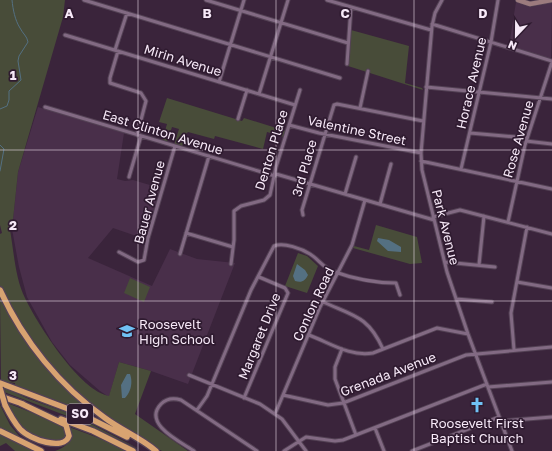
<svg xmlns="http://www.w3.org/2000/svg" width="552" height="451" font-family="'Golos Text',sans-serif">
  <rect width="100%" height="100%" fill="#3a243b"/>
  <!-- built -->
  <path fill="#492f4a" d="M516,2L531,7L552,2L551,59L509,46Z
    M38,107L124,133L117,179L125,181L133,180L160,188L145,239L113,228L88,258L152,286L170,249L197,259L235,263L188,384L151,371L119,362L109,397L100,391L70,365L52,342L27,297L19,267L12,229L18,172Z"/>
  <!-- green -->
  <path fill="#484c39" d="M0,0H65L63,17L18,172L12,229L10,230C14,252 15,278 25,298C38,325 80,391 109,396L119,362L151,371L135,414L188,451H162L142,440L110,420L61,378L39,353L7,302L0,287V234L2,233L0,225Z
    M351,30L409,46L405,83L422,88L423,90L348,66Z
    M167,98L242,121L244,118L286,131L284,137L267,132L263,149L215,136L214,139L188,132L186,134L182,147L174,145L179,129L172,127L167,142L162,141L167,124L159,122Z
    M376,225L417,237L422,263L410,264L353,248L354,246L369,250Z
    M298,253L307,256L318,266L307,293L285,286Z
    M130,278L150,287L144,302L124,293Z
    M0,297C24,345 54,380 95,414V415L15,385V383L1,381Z
    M3,387L29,399L74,415L143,451L75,419L4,392Z
    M7,403L61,424C70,433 68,448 53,447C33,445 13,420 7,403Z
    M0,405L10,425L20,437L19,438L0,429Z
    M69,427L104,440L126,451H55C67,447 74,440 69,427Z
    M0,433L39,451H15L6,443L0,446Z"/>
  <!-- water -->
  <path fill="#547082" d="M378,238L389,240L401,247V252L388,251L377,241Z
    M297,264L305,270L308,275C305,281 302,283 295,281L293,276Z
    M127,374H130C133,382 131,392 125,398H122L121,385Z"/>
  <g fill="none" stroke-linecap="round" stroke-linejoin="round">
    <!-- stream -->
    <path stroke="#547082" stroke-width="1" d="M0,109L7,106L9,100V91L21,80L18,61L19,56L28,42C27,36 23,34 20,28C15,20 13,10 12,0
      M0,145L4,149L0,171"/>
    <defs>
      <path id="street" d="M84,0L340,78
        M206,0L348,43
        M327,0L431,30
        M442,0L435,13L432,26L421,153L422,170L447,272L468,334L512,451
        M432,24L552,61
        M65,35L295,105
        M115,50L127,13
        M118,51L110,78V83L141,93L146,101L137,135
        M347,64L351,7
        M219,82L244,0
        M426,87L552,99
        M259,94L288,0
        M45,107L275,176
        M360,108L368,71
        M238,119L247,90
        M289,125L319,133L421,153
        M470,133L527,138
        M526,141L552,144
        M421,161L552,189
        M461,169L491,42L498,0
        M276,174L434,220
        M129,177L141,136
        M345,194L356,157
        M380,204L391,164
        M303,215L302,210L334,105L337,104L423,121
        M433,217L460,210L552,234
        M508,222L525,145L552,62
        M186,233L233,247
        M119,252L138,262L144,260L148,238L175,146
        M180,254L209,156
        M445,262L495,267
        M231,264L234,240V211L241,206L264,200L270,195L276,167L300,90
        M479,265L484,216
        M517,282L552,288
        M456,299L492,302
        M323,302C354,316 368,316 383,349
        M309,335C330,343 350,357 373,353L437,328L468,334
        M342,349L335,367V379L356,435
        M514,350L511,313L527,227
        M189,375L260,404L282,419L306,451
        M488,387L552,382
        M283,395L328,405L343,403L466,355L552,347
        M244,398L288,293L285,288L259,277
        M197,410L207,396L251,290L274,246C284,242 302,249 310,254C318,259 323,267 332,271C354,279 374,283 396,283L400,295
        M275,414L320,307L352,245L365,200
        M502,421L552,417
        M375,428L384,451
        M194,451C181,442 142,424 161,404C167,398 174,398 181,400L257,451
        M284,451L306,437L335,441L343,440L487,384
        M412,451L499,417"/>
      <path id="secondary" d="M518,0L530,4L552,0"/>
      <path id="highway" d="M0,290C23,341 60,386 105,418C121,430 141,438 156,451
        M0,383L79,413L127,437
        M0,396L23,404
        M5,405C9,413 14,422 20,429C30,440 64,451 69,436L66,425L20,403
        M61,419L93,431L133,451
        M0,431L41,451"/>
    </defs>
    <!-- street casing -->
    <use href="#street" stroke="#544255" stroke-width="5"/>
    <!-- secondary casing -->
    <use href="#secondary" stroke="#544255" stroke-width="6"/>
    <!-- highway casing -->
    <use href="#highway" stroke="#544255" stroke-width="8"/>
    <!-- street -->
    <use href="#street" stroke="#826a83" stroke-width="3"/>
    <!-- secondary -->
    <use href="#secondary" stroke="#9c7b7e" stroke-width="4.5"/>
    <!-- highway -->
    <use href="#highway" stroke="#d8a371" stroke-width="5.5"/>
    <defs>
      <path id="highway-bridge" d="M0,388L5,405"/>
    </defs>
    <!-- highway-bridge casing -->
    <use href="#highway-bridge" stroke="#544255" stroke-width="8" stroke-linecap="butt"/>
    <!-- highway-bridge -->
    <use href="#highway-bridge" stroke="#d8a371" stroke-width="5.5"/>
  </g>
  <!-- grid -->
  <path fill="none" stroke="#f7e9f8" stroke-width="1" stroke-opacity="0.55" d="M138,0V451M276,0V451M414,0V451M0,150H552M0,301H552"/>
  <!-- icons -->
  <defs>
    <symbol id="school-bare" viewBox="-9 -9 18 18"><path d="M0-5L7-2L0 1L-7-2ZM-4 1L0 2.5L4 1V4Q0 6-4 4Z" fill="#70c1f4" stroke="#2f1b30" stroke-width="2.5" paint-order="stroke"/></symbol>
    <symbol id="church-bare" viewBox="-9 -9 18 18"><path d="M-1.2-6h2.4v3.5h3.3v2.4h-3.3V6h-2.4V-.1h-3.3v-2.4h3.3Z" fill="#70c1f4" stroke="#2f1b30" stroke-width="2.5" paint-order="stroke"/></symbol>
  </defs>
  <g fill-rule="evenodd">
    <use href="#school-bare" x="116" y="320" width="22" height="22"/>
    <use href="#church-bare" x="466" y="394" width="22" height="22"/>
  </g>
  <g text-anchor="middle" stroke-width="3.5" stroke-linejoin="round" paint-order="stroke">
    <!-- shield labels -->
    <rect fill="#2f1b30" stroke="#bbabbc" stroke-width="1" x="67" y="404" width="26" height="20" rx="3"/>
    <g font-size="12" font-weight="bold" fill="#f7e9f8">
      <text x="80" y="418">SO</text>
    </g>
    <!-- street labels -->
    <g font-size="13" fill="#f7e9f8" stroke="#2f1b30">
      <text transform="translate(183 60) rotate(17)" y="5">Mirin Avenue</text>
      <text transform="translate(471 83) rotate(-77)" y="5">Horace Avenue</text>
      <text transform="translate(357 130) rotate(12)" y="5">Valentine Street</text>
      <text transform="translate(163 132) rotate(17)" y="5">East Clinton Avenue</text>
      <text transform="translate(518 139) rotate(-74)" y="5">Rose Avenue</text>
      <text transform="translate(271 150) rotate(-73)" y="5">Denton Place</text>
      <text transform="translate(304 168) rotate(-74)" y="5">3rd Place</text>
      <text transform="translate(149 202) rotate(-75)" y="5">Bauer Avenue</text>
      <text transform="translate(446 227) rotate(76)" y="5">Park Avenue</text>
      <text transform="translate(313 304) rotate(-65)" y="5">Conlon Road</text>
      <text transform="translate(259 336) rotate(-68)" y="5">Margaret Drive</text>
      <text transform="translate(388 374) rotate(-21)" y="5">Grenada Avenue</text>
    </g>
    <!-- poi labels -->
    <g font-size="13" fill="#f7e9f8" stroke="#2f1b30" text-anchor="start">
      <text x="139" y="329">Roosevelt<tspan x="139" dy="15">High School</tspan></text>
      <text x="477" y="428" text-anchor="middle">Roosevelt First<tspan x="477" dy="15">Baptist Church</tspan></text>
    </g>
  </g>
  <g font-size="13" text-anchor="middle" font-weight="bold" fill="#f7e9f8" stroke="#2f1b30" stroke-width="3.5" stroke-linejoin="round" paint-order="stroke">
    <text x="69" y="18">A</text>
    <text x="207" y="18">B</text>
    <text x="345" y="18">C</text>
    <text x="483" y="18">D</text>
    <text x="13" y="80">1</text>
    <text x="13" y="230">2</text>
    <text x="13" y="380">3</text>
  </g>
  <!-- north arrow -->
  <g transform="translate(516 36) rotate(202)" stroke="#2f1b30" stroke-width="3" paint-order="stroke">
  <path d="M0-3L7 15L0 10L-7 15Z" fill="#f7e9f8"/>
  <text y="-6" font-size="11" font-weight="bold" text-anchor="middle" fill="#f7e9f8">N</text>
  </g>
</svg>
